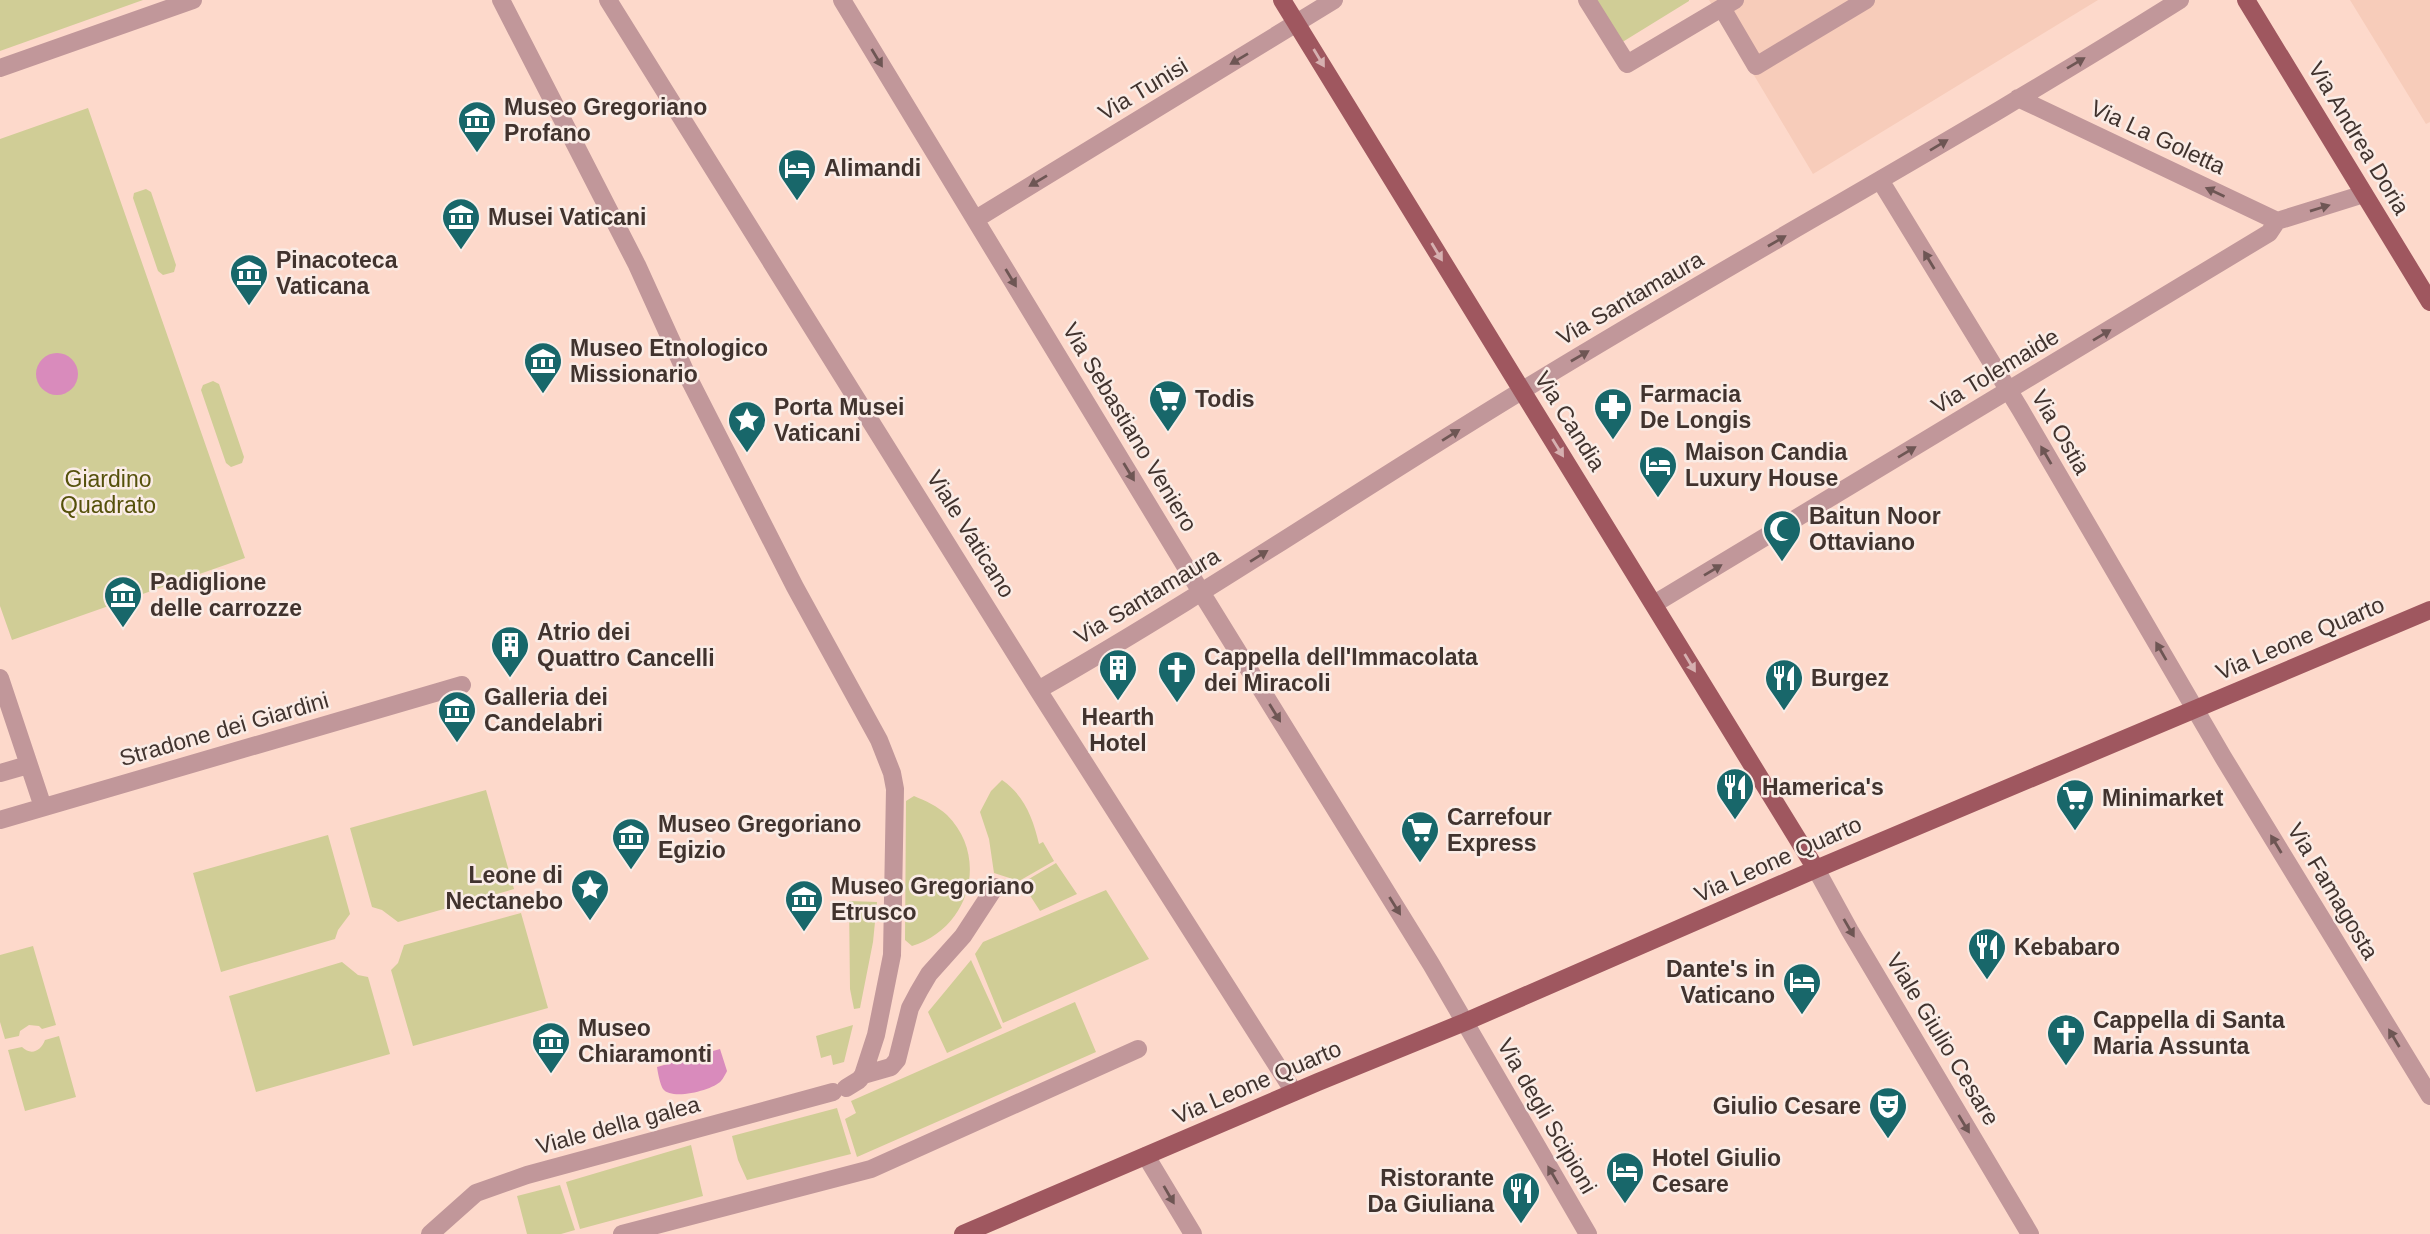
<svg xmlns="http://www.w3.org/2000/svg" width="2430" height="1234" font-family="Arial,sans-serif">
  <rect width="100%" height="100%" fill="#fdd9cb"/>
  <!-- built -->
  <path fill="#f7ccba" d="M1709,0H2098L1813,174Z
    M2350,0H2430V122L2426,124Z"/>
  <!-- green -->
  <path fill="#d0cd96" d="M0,0H143L0,51Z
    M1587,0H1689V1L1616,46Z
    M88,108L245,558L12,640L0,606V139Z
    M146,189L151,192L176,265L174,272L163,275L158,271L133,198L134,193Z
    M213,381L219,384L244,457L242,463L231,467L226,463L201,390L203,385Z
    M1002,780C1024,795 1033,818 1039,844L1043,842L1054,861L1019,881L994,873L989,839L980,812L991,791Z
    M486,790L514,889L398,922L382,910L372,907L350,828Z
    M914,796C926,801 937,806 947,815C990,858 969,929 912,946L905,940L906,801Z
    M328,835L350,914L338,930L335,939L221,972L193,873Z
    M1056,863L1077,894L1040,911L1022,883Z
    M1106,890L1149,959L1003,1023L975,954L983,942Z
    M849,901L877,902L873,942L860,1008L854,1009L850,989Z
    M521,913L548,1008L413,1046L391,970L398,963L404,945Z
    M33,946L56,1025L42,1029L39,1026L29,1025L20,1031L19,1036L5,1039L0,1022V955Z
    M971,960L1002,1028L947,1053L928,1012Z
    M342,962L358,975L368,977L390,1054L256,1092L229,996Z
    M1075,1002L1096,1052L857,1157L845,1119L856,1113L851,1101Z
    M853,1025L844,1062L833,1065L831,1055L821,1058L816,1036Z
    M59,1036L76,1097L25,1111L8,1050L22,1047C31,1056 41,1051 45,1040Z
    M837,1108L851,1154L747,1180L738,1160L732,1136Z
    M691,1145L703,1196L580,1229L566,1182Z
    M560,1185L575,1230L561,1234H527L517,1196Z"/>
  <!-- water -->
  <path fill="#d98bbc" d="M36 374a21 21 0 1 1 42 0a21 21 0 1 1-42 0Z
    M720,1049L727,1071C726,1073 723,1079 721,1081C713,1090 672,1101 663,1089C660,1084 658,1074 657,1067Z"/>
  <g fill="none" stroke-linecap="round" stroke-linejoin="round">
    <!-- minor -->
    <path stroke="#c1979a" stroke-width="18" d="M501,0L637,265L686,373L795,587L879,740L892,773L895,789L892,955L876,1035L863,1075L859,1080L846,1088
      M608,0L1038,690L1294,1092
      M842,0L1201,592L1431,964L1588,1234
      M1587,0L1627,64L1735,0
      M1722,8L1756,66L1866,0
      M0,68L193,0
      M2018,98L2277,221
      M1880,180L2020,409L2223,757L2430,1096
      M976,219L1334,0
      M1654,604L2269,233L2277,221L2364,194
      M0,678L43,807
      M1038,690C1203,596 1360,489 1523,390C1740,257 1964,136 2180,0
      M0,773L28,765
      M0,820L462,685
      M1816,869L1850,931L2030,1234
      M863,1075L891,1067L897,1060L910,1008L919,991L929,974L963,936L995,887
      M1146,1156L1193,1234
      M430,1234L476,1193L527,1175L833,1092
      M622,1234L871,1169L1138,1049"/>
    <!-- major -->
    <path stroke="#9f575f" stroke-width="18" d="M1282,0L1816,869
      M2246,0L2430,302
      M963,1234L1318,1082L1465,1022L1816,869L2430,610"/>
  </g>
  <!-- one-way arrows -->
  <defs><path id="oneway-solid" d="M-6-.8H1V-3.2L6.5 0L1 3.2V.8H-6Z" transform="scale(1.75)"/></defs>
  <g fill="#6e5654">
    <use href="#oneway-solid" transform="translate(877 58) rotate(59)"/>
    <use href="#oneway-solid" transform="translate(1239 59) rotate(149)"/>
    <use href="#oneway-solid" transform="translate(2076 63) rotate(-31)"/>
    <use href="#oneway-solid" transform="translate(1939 145) rotate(-31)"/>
    <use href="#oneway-solid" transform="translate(1038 181) rotate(149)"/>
    <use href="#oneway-solid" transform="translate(2215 192) rotate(-155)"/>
    <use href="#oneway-solid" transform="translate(2320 208) rotate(-17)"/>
    <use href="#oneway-solid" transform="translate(1777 241) rotate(-30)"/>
    <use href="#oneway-solid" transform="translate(1929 260) rotate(-121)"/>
    <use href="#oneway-solid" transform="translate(1011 278) rotate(59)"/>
    <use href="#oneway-solid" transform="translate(2102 335) rotate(-31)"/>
    <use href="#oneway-solid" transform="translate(1580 356) rotate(-30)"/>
    <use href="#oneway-solid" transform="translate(1451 435) rotate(-32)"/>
    <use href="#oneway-solid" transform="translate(1907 452) rotate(-31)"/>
    <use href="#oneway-solid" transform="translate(2046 455) rotate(-120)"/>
    <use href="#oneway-solid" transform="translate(1129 472) rotate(59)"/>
    <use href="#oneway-solid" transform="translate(1259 556) rotate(-32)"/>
    <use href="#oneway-solid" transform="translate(1713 570) rotate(-31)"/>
    <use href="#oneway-solid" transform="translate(2161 651) rotate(-120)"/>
    <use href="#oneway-solid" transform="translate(1275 713) rotate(58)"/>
    <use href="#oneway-solid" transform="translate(2276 844) rotate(-121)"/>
    <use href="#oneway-solid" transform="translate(1395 906) rotate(58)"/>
    <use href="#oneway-solid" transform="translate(1849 928) rotate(60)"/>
    <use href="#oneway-solid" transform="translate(2394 1038) rotate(-121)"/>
    <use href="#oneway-solid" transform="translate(1964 1124) rotate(59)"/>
    <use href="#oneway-solid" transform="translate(1553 1175) rotate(-120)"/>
    <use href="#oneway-solid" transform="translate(1169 1195) rotate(60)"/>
  </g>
  <g fill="#d6b0b0">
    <use href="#oneway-solid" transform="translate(1319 58) rotate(59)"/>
    <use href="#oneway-solid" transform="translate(1437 252) rotate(59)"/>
    <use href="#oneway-solid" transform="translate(1558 448) rotate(58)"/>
    <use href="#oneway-solid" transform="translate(1690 663) rotate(59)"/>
  </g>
  <!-- icons -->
  <defs>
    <symbol id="museum-pin" viewBox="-11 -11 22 30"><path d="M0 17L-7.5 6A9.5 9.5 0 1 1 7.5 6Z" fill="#18676a" stroke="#faece6"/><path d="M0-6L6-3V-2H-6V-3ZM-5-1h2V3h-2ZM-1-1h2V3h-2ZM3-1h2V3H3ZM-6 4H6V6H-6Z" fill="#fff"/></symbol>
    <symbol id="hotel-pin" viewBox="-11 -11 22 30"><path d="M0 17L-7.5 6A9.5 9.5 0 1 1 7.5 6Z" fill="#18676a" stroke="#faece6"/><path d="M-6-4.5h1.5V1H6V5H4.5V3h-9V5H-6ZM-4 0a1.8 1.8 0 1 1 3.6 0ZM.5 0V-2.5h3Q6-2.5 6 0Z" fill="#fff"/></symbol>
    <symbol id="supermarket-pin" viewBox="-11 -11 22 30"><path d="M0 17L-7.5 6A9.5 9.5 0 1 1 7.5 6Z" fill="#18676a" stroke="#faece6"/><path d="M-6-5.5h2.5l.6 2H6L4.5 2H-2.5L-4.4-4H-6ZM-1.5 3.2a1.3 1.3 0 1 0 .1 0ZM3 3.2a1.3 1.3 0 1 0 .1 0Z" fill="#fff"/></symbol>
    <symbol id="pharmacy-pin" viewBox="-11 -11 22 30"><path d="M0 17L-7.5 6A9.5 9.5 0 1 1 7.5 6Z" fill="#18676a" stroke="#faece6"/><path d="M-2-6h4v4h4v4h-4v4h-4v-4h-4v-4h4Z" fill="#fff"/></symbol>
    <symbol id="sight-pin" viewBox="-11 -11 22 30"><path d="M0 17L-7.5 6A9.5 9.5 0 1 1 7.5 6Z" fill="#18676a" stroke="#faece6"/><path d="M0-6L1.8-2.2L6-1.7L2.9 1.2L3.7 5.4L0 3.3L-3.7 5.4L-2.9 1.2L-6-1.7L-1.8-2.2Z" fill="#fff"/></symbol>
    <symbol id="mosque-pin" viewBox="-11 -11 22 30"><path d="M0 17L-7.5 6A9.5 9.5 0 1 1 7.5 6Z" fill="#18676a" stroke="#faece6"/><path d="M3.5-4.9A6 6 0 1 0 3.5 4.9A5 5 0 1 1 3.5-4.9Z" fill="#fff"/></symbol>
    <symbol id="building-pin" viewBox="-11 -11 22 30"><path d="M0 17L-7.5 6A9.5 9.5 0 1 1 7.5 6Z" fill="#18676a" stroke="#faece6"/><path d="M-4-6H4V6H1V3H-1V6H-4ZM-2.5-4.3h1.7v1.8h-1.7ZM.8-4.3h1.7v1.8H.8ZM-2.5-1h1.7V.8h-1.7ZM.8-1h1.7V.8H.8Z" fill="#fff"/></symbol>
    <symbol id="church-pin" viewBox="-11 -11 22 30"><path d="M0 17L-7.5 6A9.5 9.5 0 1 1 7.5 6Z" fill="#18676a" stroke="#faece6"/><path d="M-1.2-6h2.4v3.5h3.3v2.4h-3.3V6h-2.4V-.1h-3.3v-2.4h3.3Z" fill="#fff"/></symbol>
    <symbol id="restaurant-pin" viewBox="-11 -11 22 30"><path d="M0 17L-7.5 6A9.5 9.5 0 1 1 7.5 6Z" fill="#18676a" stroke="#faece6"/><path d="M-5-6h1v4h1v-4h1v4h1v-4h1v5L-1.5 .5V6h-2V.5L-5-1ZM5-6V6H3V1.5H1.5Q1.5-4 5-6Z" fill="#fff"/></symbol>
    <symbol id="theatre-pin" viewBox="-11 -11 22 30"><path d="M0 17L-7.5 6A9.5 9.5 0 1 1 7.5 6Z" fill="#18676a" stroke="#faece6"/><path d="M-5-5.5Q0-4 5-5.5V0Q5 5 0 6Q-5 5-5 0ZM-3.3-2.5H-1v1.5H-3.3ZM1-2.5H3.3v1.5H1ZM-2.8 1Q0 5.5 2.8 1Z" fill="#fff"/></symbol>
  </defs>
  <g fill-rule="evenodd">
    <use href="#museum-pin" x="455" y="98" width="44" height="60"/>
    <use href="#hotel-pin" x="775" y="146" width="44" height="60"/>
    <use href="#museum-pin" x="439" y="195" width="44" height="60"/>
    <use href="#museum-pin" x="227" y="251" width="44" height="60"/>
    <use href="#museum-pin" x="521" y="339" width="44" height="60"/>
    <use href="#supermarket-pin" x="1146" y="377" width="44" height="60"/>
    <use href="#pharmacy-pin" x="1591" y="385" width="44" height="60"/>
    <use href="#sight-pin" x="725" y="398" width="44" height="60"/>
    <use href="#hotel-pin" x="1636" y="443" width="44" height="60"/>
    <use href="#mosque-pin" x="1760" y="507" width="44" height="60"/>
    <use href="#museum-pin" x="101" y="573" width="44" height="60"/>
    <use href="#building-pin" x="488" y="623" width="44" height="60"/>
    <use href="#building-pin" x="1096" y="646" width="44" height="60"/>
    <use href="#church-pin" x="1155" y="648" width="44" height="60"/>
    <use href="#restaurant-pin" x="1762" y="656" width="44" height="60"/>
    <use href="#museum-pin" x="435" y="688" width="44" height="60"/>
    <use href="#restaurant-pin" x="1713" y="765" width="44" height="60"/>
    <use href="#supermarket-pin" x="2053" y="776" width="44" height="60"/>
    <use href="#supermarket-pin" x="1398" y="808" width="44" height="60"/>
    <use href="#museum-pin" x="609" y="815" width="44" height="60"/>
    <use href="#sight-pin" x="568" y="866" width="44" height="60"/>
    <use href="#museum-pin" x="782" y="877" width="44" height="60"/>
    <use href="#restaurant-pin" x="1965" y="925" width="44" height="60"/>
    <use href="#hotel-pin" x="1780" y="960" width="44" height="60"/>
    <use href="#church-pin" x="2044" y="1011" width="44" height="60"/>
    <use href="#museum-pin" x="529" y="1019" width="44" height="60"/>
    <use href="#theatre-pin" x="1866" y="1084" width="44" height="60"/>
    <use href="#hotel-pin" x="1603" y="1149" width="44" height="60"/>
    <use href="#restaurant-pin" x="1499" y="1169" width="44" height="60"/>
  </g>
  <g text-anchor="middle" stroke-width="5" stroke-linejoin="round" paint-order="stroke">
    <!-- street labels -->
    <g font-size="23" fill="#41332e" stroke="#faece6">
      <text transform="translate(1143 89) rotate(-31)" y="8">Via Tunisi</text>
      <text transform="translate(2158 137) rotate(25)" y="8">Via La Goletta</text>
      <text transform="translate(2359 138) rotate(59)" y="8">Via Andrea Doria</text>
      <text transform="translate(1630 298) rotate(-30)" y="8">Via Santamaura</text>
      <text transform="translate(1995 371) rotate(-31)" y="8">Via Tolemaide</text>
      <text transform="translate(1570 421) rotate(58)" y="8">Via Candia</text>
      <text transform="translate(1130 427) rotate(59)" y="8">Via Sebastiano Veniero</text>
      <text transform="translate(2061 432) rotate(60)" y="8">Via Ostia</text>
      <text transform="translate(971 534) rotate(58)" y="8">Viale Vaticano</text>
      <text transform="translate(1147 596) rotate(-31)" y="8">Via Santamaura</text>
      <text transform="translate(2300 638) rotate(-23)" y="8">Via Leone Quarto</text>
      <text transform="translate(224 729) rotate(-16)" y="8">Stradone dei Giardini</text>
      <text transform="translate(1778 859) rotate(-24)" y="8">Via Leone Quarto</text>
      <text transform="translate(2333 891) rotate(59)" y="8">Via Famagosta</text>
      <text transform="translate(1943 1039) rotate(59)" y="8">Viale Giulio Cesare</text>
      <text transform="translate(1257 1082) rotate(-23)" y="8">Via Leone Quarto</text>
      <text transform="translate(1547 1116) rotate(60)" y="8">Via degli Scipioni</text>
      <text transform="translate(618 1125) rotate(-15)" y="8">Viale della galea</text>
    </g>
    <!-- poi labels -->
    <g font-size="23" font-weight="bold" fill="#41332e" stroke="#faece6" text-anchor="start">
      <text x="504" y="115">Museo Gregoriano<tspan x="504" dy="26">Profano</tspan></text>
      <text x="824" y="176">Alimandi</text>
      <text x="488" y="225">Musei Vaticani</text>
      <text x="276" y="268">Pinacoteca<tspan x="276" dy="26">Vaticana</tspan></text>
      <text x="570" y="356">Museo Etnologico<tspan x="570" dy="26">Missionario</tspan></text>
      <text x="1640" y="402">Farmacia<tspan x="1640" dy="26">De Longis</tspan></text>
      <text x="1195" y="407">Todis</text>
      <text x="774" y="415">Porta Musei<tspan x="774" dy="26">Vaticani</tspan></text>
      <text x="1685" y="460">Maison Candia<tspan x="1685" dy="26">Luxury House</tspan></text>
      <text x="1809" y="524">Baitun Noor<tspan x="1809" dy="26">Ottaviano</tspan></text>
      <text x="150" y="590">Padiglione<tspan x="150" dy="26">delle carrozze</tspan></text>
      <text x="537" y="640">Atrio dei<tspan x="537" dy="26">Quattro Cancelli</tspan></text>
      <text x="1204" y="665">Cappella dell'Immacolata<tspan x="1204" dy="26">dei Miracoli</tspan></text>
      <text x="1811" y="686">Burgez</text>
      <text x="484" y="705">Galleria dei<tspan x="484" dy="26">Candelabri</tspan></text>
      <text x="1118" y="725" text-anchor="middle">Hearth<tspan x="1118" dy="26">Hotel</tspan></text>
      <text x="1762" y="795">Hamerica's</text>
      <text x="2102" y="806">Minimarket</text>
      <text x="1447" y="825">Carrefour<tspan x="1447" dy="26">Express</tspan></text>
      <text x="658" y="832">Museo Gregoriano<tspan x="658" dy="26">Egizio</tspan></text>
      <text x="563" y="883" text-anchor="end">Leone di<tspan x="563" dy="26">Nectanebo</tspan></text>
      <text x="831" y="894">Museo Gregoriano<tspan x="831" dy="26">Etrusco</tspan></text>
      <text x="2014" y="955">Kebabaro</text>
      <text x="1775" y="977" text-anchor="end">Dante's in<tspan x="1775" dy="26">Vaticano</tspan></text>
      <text x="2093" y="1028">Cappella di Santa<tspan x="2093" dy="26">Maria Assunta</tspan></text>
      <text x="578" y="1036">Museo<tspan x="578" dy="26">Chiaramonti</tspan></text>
      <text x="1861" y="1114" text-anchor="end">Giulio Cesare</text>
      <text x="1652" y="1166">Hotel Giulio<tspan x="1652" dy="26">Cesare</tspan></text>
      <text x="1494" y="1186" text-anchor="end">Ristorante<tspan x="1494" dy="26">Da Giuliana</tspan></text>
    </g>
    <!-- park labels -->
    <g font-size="23" fill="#55510b" stroke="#faece6">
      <text x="108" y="487">Giardino<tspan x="108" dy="26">Quadrato</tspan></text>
    </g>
  </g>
</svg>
